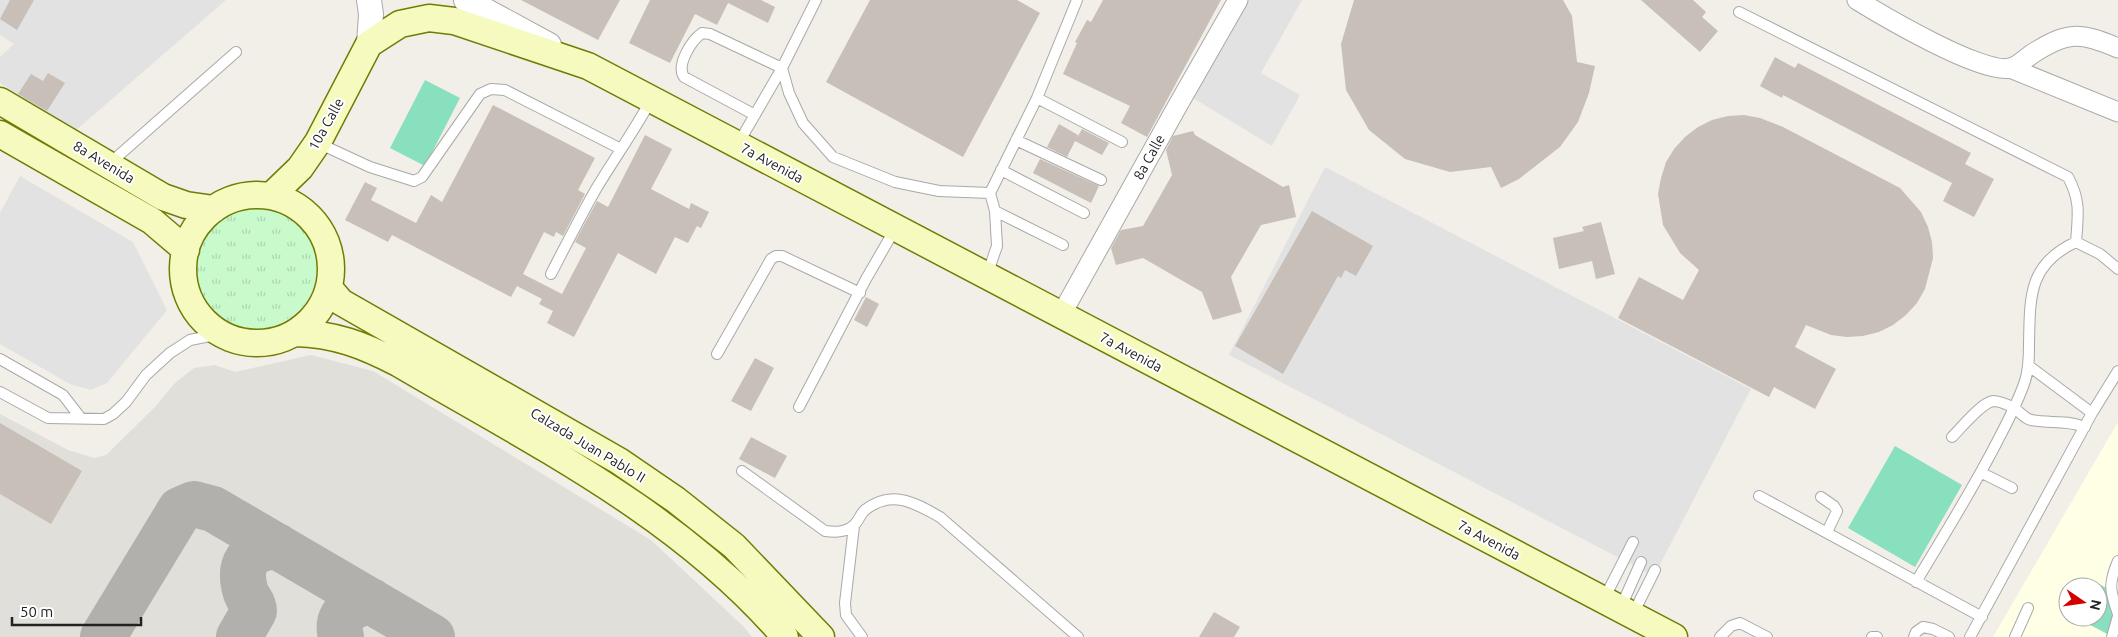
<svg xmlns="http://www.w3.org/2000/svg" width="2118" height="637" font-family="Ubuntu,sans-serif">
  <defs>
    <pattern id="park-tufts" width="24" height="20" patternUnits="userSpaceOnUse" patternTransform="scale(1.25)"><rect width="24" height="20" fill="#c8facc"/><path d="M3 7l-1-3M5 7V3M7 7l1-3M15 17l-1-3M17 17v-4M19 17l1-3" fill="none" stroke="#acd6af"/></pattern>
  </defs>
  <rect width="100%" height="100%" fill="#f2efe9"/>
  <!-- education -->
  <path fill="#ffffe5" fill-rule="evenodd" d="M2118,422V637H1993ZM2068,587H2098V617H2068Z"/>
  <!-- airport -->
  <path fill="#e1dfda" d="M311,355L373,371L651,540L744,627L752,637H0V414L68,450L94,458L106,455L155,407L175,383L194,368L215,365L235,372Z"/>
  <!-- park -->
  <path fill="url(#park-tufts)" d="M193 267a62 62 0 1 1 124 0a62 62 0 1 1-124 0Z"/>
  <!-- pitch -->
  <path fill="#88e0be" d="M425,80L460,98L425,166L390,148Z
    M1895,446L1962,485L1915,567L1848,528Z
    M2095,582L2118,594V637H2113L2077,618L2098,617V587H2093Z"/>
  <!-- parking -->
  <path fill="#e2e2e2" d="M0,0H226L75,131L0,83V57L14,44L0,35Z
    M1249,0H1302L1261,73L1300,95L1272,146L1193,98Z
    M1325,167L1751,389L1654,576L1229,355Z
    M20,176L133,242L167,310L107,383L91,390L70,384L0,344V213Z"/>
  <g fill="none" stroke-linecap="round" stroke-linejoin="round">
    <!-- taxiway -->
    <path stroke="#b1b0ac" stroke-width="46" d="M103,637L180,510L194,504L213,509L432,637
      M239,637L254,611C254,603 248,599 246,593C237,565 248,548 277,546
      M341,637C335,614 351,605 371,601"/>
  </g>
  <!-- building -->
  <path fill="#c7bfb8" d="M10,0H34L17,30L0,19Z
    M521,0H620L598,40Z
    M650,0H761L775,7L768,23L728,3L717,25L695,14L670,63L629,43Z
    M870,0H1017L1040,13L963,157L826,82Z
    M1103,0H1221L1147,137L1121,123L1130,106L1063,74L1077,43L1075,42L1087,20L1091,22Z
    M1354,0H1563L1572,16L1577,62L1595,66L1589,93L1578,122L1560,147L1519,179L1501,188L1491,167L1450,172L1405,159L1369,130L1346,90L1341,44Z
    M1641,0H1693L1706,12L1702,17L1718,31L1700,52Z
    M1775,57L1795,68L1798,63L1971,153L1965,164L1994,179L1974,217L1943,201L1952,183L1783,95L1782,98L1760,86Z
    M48,73L65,83L47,111L18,94L31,74L43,81Z
    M493,105L595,158L578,190L585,194L563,236L556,232L554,237L544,232L523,274L562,294L586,248L575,242L579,234L597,201L608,207L645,135L672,149L651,189L689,209L691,203L709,212L701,228L697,226L688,243L675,237L656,274L618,253L574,337L547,323L553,311L539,304L542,299L517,286L511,297L392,235L388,242L345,220L365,182L377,188L371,200L416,223L431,195L442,202Z
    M1744,115L1760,118L1783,127L1900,188L1921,212L1928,227L1932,242L1933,258L1925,289L1917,303L1906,315L1893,325L1879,332L1863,336L1847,337L1831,335L1806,325L1795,347L1836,369L1815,409L1774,387L1769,397L1618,318L1639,277L1683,300L1699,270L1680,253L1663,225L1658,194L1661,178L1666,162L1674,149L1685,137L1698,127L1712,120L1728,116Z
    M1059,124L1078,135L1077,138L1082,129L1109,143L1102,155L1075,141L1067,157L1047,147Z
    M1193,131L1195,135L1283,187L1289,185L1296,217L1261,225L1231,277L1242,312L1213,320L1202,292L1143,258L1116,265L1111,248L1121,230L1143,226L1172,175L1166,150L1173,136Z
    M1040,159L1099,186L1091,203L1033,173Z
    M1312,211L1373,246L1356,276L1345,270L1341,278L1338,276L1283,374L1235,346Z
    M1601,222L1615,274L1596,279L1592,261L1559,269L1553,238L1584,231L1582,227Z
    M866,297L879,304L867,327L854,320Z
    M755,358L774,368L751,411L731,401Z
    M0,423L82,471L51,524L0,494Z
    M751,437L787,456L775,478L739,459Z
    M1214,612L1240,627L1234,637H1199Z"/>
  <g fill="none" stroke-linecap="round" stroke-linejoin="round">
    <defs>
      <path id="service" d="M1739,12L2068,177C2081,201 2078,215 2076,242
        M1037,98L1122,142
        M755,115L684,77C676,65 691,41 702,33L710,34L782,68L789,93L803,123L833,157L895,182L939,191L990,193
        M1016,140L1101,180
        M318,143L370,167L414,181L422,177L480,94L491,89L505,90L621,149
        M738,144L782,68L816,0
        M109,164L236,52
        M1001,170L1084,213
        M995,211L1063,245
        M551,274C566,245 580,217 596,189C614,159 634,131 651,100
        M987,275L997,246L995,211L990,193L1037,98L1077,0
        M717,354L771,259L776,256H782L860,293
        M0,359L63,395L80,417
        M2029,366L2092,413
        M0,392L48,418L104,419L113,414L126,402L146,375L170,353L190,340L220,334
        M799,407L866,279L895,229
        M1952,437C1961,428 1981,403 1993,401C2000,401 2006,404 2012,407C2019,410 2023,418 2031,420C2051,424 2063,419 2085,427
        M742,471L825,531C834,532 846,533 854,525C859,521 860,514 865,510C892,489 915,503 940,517L1078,637
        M1982,473L2012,488
        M1759,496L1982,617
        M1821,497L1834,506L1837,511L1827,532
        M854,526L845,603L846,615L862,637
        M2118,561C2108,584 2110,591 2118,614
        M1916,582C1944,535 1973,489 1998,440C2008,421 2018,402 2025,381C2029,369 2029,357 2029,344C2030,297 2028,264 2076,242L2100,254L2118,269
        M1604,599L1633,542
        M1620,609L1641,562
        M1633,614L1655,570
        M1720,637L1731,626L1740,623L1767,637
        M1872,637H1877
        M1914,637L1916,632L1923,627L1933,629L1949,637
        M1970,637L2092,413L2118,371
        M2015,637L2028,608
        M2112,637L2118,616"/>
      <path id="minor" d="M1857,0C1883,16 1983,75 2010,68C2017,67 2026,58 2032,54C2068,31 2079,32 2118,48
        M2010,68L2118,112
        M1061,315L1178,105L1238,0"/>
      <path id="tertiary" d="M369,0L371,14L369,44
        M466,0L549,45"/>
      <path id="secondary" d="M0,101L163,197L186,205L214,209
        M0,134L152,221L186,250
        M183 269a74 74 0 1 1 148 0a74 74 0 1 1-148 0Z
        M271,196L300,168L318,142L369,44L400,24L429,18L454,21L588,66L1674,637
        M329,288L341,302L619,461L676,500L734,546L821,637
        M295,333C335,334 363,345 398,363C534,443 681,515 785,637"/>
    </defs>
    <!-- service casing -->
    <use href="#service" stroke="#a9a9a9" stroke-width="12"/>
    <!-- minor casing -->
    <use href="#minor" stroke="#a9a9a9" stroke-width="21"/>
    <!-- tertiary casing -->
    <use href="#tertiary" stroke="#a9a9a9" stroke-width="26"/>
    <!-- secondary casing -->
    <use href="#secondary" stroke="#707d05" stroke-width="29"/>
    <!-- service -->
    <use href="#service" stroke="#fff" stroke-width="10"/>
    <!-- minor -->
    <use href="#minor" stroke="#fff" stroke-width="19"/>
    <!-- tertiary -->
    <use href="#tertiary" stroke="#fff" stroke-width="24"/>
    <!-- secondary -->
    <use href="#secondary" stroke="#f7fabf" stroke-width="26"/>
  </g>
  <g text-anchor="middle" stroke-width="4" stroke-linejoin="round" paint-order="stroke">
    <!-- street labels -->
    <g font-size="14" fill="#222" stroke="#fff">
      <text transform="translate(326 124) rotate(-61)" y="5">10a Calle</text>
      <text transform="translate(1149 157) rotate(-61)" y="5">8a Calle</text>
      <text transform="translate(104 162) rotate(31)" y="5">8a Avenida</text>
      <text transform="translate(772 163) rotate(28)" y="5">7a Avenida</text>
      <text transform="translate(1131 352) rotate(28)" y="5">7a Avenida</text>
      <text transform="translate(588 445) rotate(31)" y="5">Calzada Juan Pablo II</text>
      <text transform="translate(1489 540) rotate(28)" y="5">7a Avenida</text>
    </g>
  </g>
  <!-- north arrow -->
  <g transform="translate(2083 602) rotate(103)"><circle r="24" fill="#ffffff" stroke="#a7a7a7"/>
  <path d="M0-4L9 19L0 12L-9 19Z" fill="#d40000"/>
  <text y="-8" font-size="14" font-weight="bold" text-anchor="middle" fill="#222222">N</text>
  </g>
  <!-- scale -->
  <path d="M12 617v8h129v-8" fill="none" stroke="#222222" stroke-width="2.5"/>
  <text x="20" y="617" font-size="15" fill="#222222" stroke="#ffffff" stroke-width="4" paint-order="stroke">50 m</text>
</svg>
